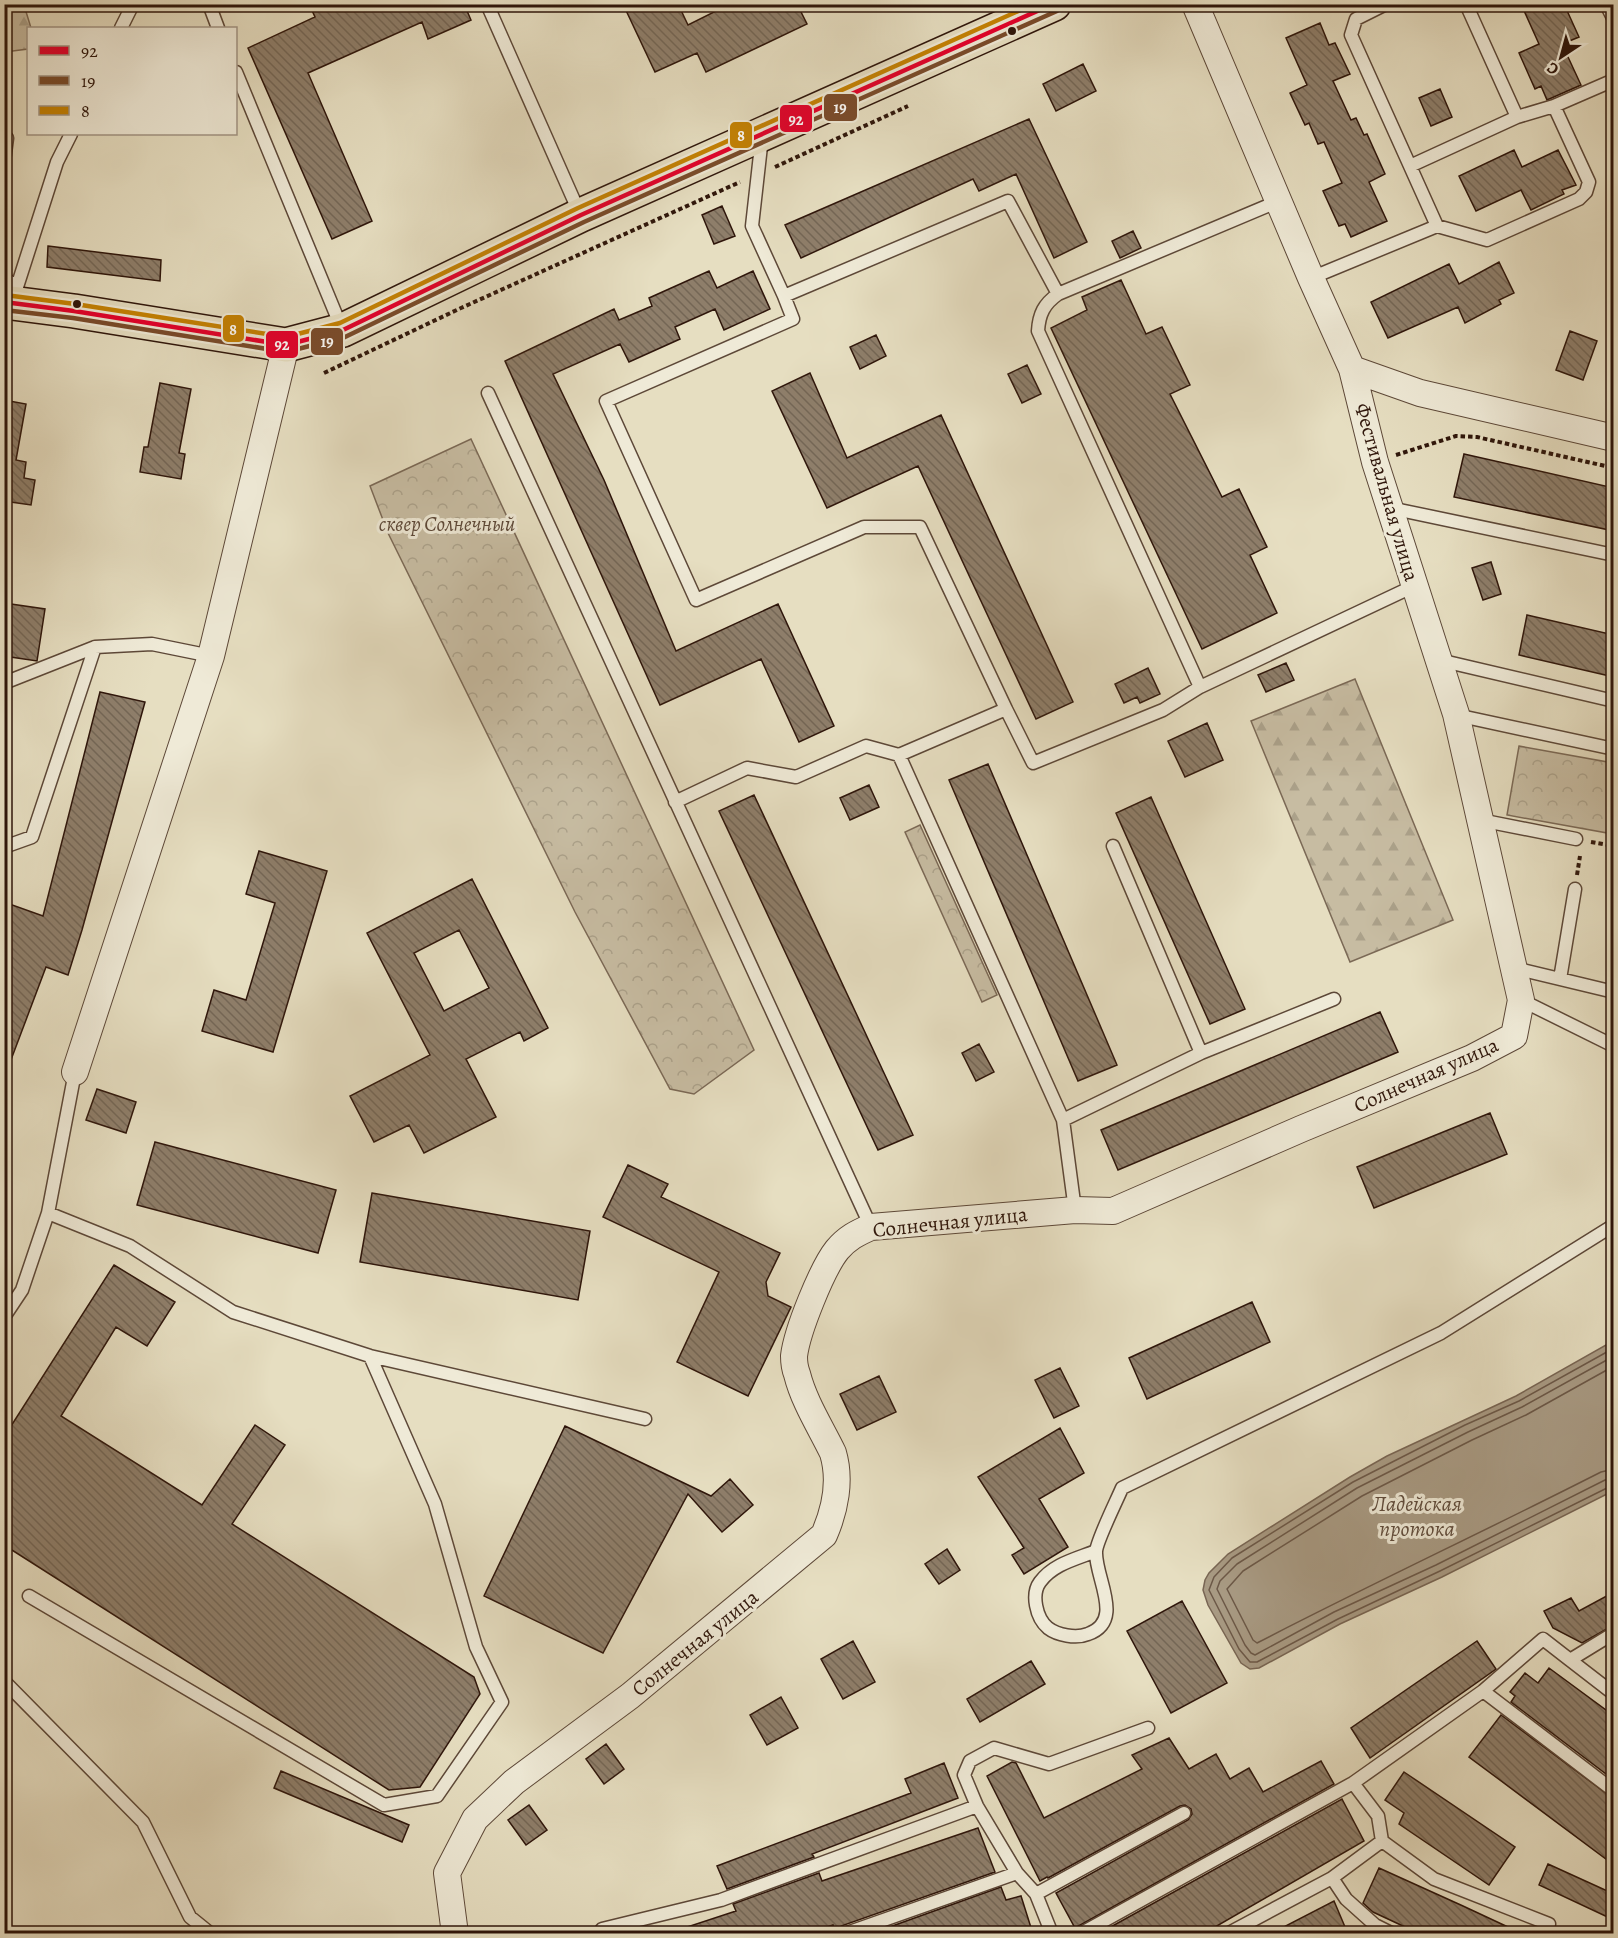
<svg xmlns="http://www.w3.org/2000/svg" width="1618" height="1938" font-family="Alegreya,serif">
  <defs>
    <pattern id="forest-firs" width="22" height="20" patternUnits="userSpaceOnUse" patternTransform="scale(1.5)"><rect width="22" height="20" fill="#c7bca2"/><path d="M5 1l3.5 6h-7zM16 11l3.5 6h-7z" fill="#aba18a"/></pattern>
    <pattern id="park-crowns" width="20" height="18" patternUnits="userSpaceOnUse" patternTransform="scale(1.5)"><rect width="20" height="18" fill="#c7bca2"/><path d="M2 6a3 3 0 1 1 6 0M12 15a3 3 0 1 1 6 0" fill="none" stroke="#aba18a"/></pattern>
    <pattern id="building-back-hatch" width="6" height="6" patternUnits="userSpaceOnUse" patternTransform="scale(1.5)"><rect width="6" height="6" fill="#8e7e6a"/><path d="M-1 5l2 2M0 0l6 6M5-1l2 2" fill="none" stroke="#746655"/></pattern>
  </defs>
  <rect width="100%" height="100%" fill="#e6dec1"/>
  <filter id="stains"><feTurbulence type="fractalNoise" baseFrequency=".00333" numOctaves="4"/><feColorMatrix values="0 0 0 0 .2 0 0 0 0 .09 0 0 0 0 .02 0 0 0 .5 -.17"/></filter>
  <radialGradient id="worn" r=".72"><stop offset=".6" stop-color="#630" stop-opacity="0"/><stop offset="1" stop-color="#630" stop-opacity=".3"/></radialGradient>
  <!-- forest -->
  <path fill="url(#forest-firs)" stroke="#7b6956" stroke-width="1.5" d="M4,5H24L31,28H28V49L5,52Z
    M1355,679L1453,920L1350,962L1251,721Z"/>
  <!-- park -->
  <path fill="url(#park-crowns)" stroke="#7b6956" stroke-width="1.5" d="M471,439L754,1050L694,1094L670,1089L575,912L388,533L370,486Z
    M1519,746L1613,763V834L1507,815Z
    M920,825L997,995L982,1002L905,832Z"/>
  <!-- water -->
  <path fill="#a89a83" stroke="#786553" stroke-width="1.5" d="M1613,1341V1491L1442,1577L1340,1624L1259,1668L1250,1669L1241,1663L1208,1605L1203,1590L1205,1580L1209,1573L1228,1554L1350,1477L1387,1456L1516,1396Z"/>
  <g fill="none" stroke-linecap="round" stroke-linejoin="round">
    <!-- shore -->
    <path stroke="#6c5847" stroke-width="1.5" d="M1614,1348L1519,1401L1465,1425L1353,1482L1232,1558L1214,1577L1209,1590L1239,1649L1250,1662H1257L1338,1619L1440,1571L1609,1487L1614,1486
      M1614,1356L1522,1407L1468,1432L1357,1488L1237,1564L1220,1581L1217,1589L1245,1645L1251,1653L1255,1655L1334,1612L1436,1565L1605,1480L1614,1479
      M1614,1366L1526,1415L1472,1440L1362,1496L1243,1571L1227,1589L1253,1640L1257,1643C1371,1584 1487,1530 1601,1472L1614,1469"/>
  </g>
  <!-- building -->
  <path fill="url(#building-back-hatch)" stroke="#2f160b" stroke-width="1.5" fill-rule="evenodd" d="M309,4H464L471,20L428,39L422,22L308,73L372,221L332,239L248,48L315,17Z
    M623,4H678L688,25L730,4H797L807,24L706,72L697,53L655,72Z
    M1521,4H1564L1579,37L1562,44L1581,85L1547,100L1541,86L1535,89L1519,53L1539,44Z
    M1320,23L1329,45L1335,43L1350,74L1333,81L1351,120L1356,118L1364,135L1367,134L1385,174L1369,182L1387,221L1351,237L1345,224L1339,226L1323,191L1342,183L1324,142L1318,144L1309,123L1305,125L1290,93L1307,85L1286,38Z
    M1083,64L1096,91L1056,111L1043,84Z
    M1440,89L1452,117L1431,126L1419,98Z
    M1029,119L1087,242L1054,258L1016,174L979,191L973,179L801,258L785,225Z
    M1514,150L1522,167L1558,150L1576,185L1562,190L1564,194L1531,210L1521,190L1476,211L1459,176Z
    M722,206L735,236L714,244L702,215Z
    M1133,231L1141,248L1120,258L1112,241Z
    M48,246L161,260L160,281L47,267Z
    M1499,262L1514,293L1499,300L1501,304L1465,323L1458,307L1388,338L1371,302L1449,264L1459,284Z
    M709,271L717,288L753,271L770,309L724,330L715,309L675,327L680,339L629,362L620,344L553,374L604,480L676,651L778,604L834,726L799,742L761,659L660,705L505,361L614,309L619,320L652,306L649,298Z
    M1121,280L1146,334L1162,327L1190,385L1170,394L1222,497L1239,489L1267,547L1250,555L1277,613L1202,649L1051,328L1087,310L1082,297Z
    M1570,331L1597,341L1583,380L1556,370Z
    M876,335L886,356L860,369L850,347Z
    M1027,365L1041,394L1022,403L1008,374Z
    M810,373L847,458L941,415L1073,702L1036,719L918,466L827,508L772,391Z
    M160,383L191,389L179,453L185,454L181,479L140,472L144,447H148Z
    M4,400L26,404L16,460L26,462L24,478L35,480L31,505L4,501Z
    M1464,454L1614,488V531L1454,497Z
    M1491,562L1501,594L1483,600L1472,568Z
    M4,603L45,609L37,661L4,656Z
    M1527,615L1614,635V677L1519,655Z
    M1286,663L1294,680L1266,692L1258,675Z
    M1148,668L1160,694L1140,703L1137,697L1124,703L1115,684Z
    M100,692L145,702L82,930L68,975L46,967L6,1073H4V902L43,916Z
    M1207,723L1223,760L1185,777L1168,741Z
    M988,764L1117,1065L1078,1081L949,780Z
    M869,785L879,807L850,820L840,798Z
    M754,795L913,1135L878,1150L719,811Z
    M1151,797L1245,1009L1210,1024L1116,813Z
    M259,851L327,871L273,1052L202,1031L214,990L246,1000L275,903L246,894Z
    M472,879L548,1028L524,1041L520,1032L466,1059L496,1117L424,1153L409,1125L374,1142L350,1096L430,1055L367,933ZM459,930L489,988L444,1011L414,953Z
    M1380,1012L1398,1052L1118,1170L1101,1130Z
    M979,1044L994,1072L976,1081L962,1053Z
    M97,1089L136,1102L126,1133L86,1120Z
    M1490,1113L1507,1154L1374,1208L1357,1167Z
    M155,1142L336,1190L318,1253L137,1205Z
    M628,1165L668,1184L661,1197L780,1253L766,1282L768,1296L791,1307L748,1396L677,1362L719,1272L603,1217Z
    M372,1193L590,1231L578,1300L360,1262Z
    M114,1265L175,1302L147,1346L116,1327L61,1416L202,1505L255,1425L285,1445L232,1524L474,1677L480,1694L420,1787L389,1790L4,1545V1437Z
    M1252,1302L1270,1342L1147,1399L1129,1358Z
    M1060,1368L1079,1406L1054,1418L1035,1380Z
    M879,1376L896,1412L857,1430L840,1394Z
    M565,1426L711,1496L730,1479L753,1505L722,1532L688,1494L603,1653L484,1596Z
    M1060,1428L1084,1473L1039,1499L1068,1547L1024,1574L1012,1555L1024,1548L978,1477Z
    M947,1549L960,1570L939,1584L925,1564Z
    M1614,1592V1625L1582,1643L1553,1628L1544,1611L1571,1598L1579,1611Z
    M1182,1601L1227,1683L1171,1713L1127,1631Z
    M853,1641L875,1682L843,1699L821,1659Z
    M1477,1641L1496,1669L1370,1758L1351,1728Z
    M1031,1661L1045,1684L980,1722L967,1699Z
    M1549,1668L1614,1716V1780L1511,1702L1515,1696L1510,1692L1525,1673L1538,1683Z
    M781,1697L798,1728L767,1745L750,1715Z
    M1501,1715L1614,1799V1865L1469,1757Z
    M1169,1738L1189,1769L1216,1754L1230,1779L1249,1768L1263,1792L1321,1761L1334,1784L1075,1928L1056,1893L1188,1820L1192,1814L1191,1809L1185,1805L1180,1806L1048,1878L1047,1877L1040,1881L987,1776L1012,1762L1016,1763L1044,1818L1142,1769L1132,1755Z
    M606,1744L624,1769L604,1784L586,1759Z
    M944,1763L958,1798L812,1854L814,1857L727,1889L717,1866L911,1793L905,1779Z
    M281,1771L409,1825L402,1842L274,1788Z
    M1404,1772L1515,1847L1489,1885L1399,1824L1404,1813L1385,1800Z
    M1342,1799L1364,1841L1203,1934H1098Z
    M529,1805L547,1830L526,1845L508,1820Z
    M978,1828L995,1872L841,1926L836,1934L833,1925L807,1934H678V1930L736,1911L733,1904L819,1873L822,1881Z
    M1548,1864L1614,1894V1920L1539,1885Z
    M1379,1868L1463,1906L1523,1934H1420L1373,1912L1363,1903Z
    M1001,1887L1006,1900L1021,1896L1033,1934H870Z
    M1334,1901L1348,1934H1270Z"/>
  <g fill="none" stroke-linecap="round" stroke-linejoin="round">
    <defs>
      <path id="service" d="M209,4L218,28
        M487,4L580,214
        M1386,4L1356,19L1351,35L1437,226
        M1466,4L1517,117
        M1606,4L1614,20
        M121,28L133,4
        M236,72L342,329
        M1554,106L1614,80
        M762,137L752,226L784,296
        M4,138H7L4,161
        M4,278L17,287
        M1311,278L1437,226L1487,240L1579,199L1586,192L1589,182L1554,106L1517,117L1410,166
        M16,303L17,287L57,162L71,134
        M488,393L871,1227
        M1390,508L1614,555
        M1439,660L1614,701
        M4,683L95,647
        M1200,687L1038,331C1039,314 1044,304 1058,294L1279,201
        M1006,709L920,527H864L696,600L606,401L793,319L784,296L1008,201L1058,294
        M1456,715L1614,749
        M899,755L1063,1120L1075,1210
        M675,802L747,768L796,777L866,746L899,755L1006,709L1033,763L1163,710L1200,687L1414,586
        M1480,820L1576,839
        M4,847L32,837L95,647L152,644L211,656
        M1514,968L1614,992
        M1560,979L1575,889
        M1521,1000L1614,1046
        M1201,1053L1334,999
        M1063,1120L1201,1053L1113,846
        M48,1213L130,1246L233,1312L370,1356L645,1419
        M4,1317L22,1290L48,1213L75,1072
        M1096,1551C1076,1559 1053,1564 1040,1582C1031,1594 1036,1618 1048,1628C1057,1635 1076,1639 1088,1634C1125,1621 1095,1578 1096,1552C1096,1542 1117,1500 1122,1488L1441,1333L1614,1225
        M29,1596L384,1805L437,1796L502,1702L476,1647L435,1504L370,1356
        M1570,1660L1614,1694
        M4,1681L143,1822L190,1917L211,1934
        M1483,1691L1614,1791
        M1353,1783L1378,1816L1382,1841
        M1332,1878L1346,1899L1375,1925
        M1036,1894L1184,1813
        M602,1929L721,1900L977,1806
        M844,1934L1017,1873
        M1052,1934L1036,1894L1017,1873L977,1806L964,1775L970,1761L994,1748L1049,1764L1148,1728
        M1080,1934L1353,1783L1483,1691L1543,1639L1570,1660L1614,1633
        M1227,1934L1332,1878L1382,1841L1434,1879L1549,1924
        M1370,1934L1375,1925L1393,1934"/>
      <path id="minor" d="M1352,369L1420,393L1614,438
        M75,1072L211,656L286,345
        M455,1934L447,1873L475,1819L514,1782L630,1696L824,1535C835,1510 841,1480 833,1453C821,1428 804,1402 797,1374C795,1369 794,1361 794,1356C797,1331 822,1269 837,1250C847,1238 857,1233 871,1227L1075,1210L1113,1211L1301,1129L1472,1058L1514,1036L1521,1000L1456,714L1375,462L1352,369L1311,278L1195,4"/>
      <path id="primary" d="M4,302L74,311L286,345L343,330L581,215L1054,4"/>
    </defs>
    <!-- service casing -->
    <use href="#service" stroke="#5d4838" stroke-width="15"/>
    <!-- minor casing -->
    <use href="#minor" stroke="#5d4838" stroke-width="28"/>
    <!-- primary casing -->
    <use href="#primary" stroke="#2f160b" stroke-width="36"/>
    <!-- path -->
    <path stroke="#2f160b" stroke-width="4" stroke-dasharray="4.5 3" stroke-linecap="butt" d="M775,167L908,106
      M324,373L461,308L740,182
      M1396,455L1456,436L1477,437L1614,468
      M1591,842L1614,846
      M1577,875L1580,856"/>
    <!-- service -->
    <use href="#service" stroke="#efead7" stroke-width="12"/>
    <!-- minor -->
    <use href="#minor" stroke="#efead7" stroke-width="26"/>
    <!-- primary -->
    <use href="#primary" stroke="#e6dec1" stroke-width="33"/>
    <defs>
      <path id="bus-1" d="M4,302L74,311L286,345L343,330L581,215L1053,4"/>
      <path id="bus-2" d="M4,310L73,318L286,352L345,337L584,222L1057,11"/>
      <path id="bus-3" d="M5,295L75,304L286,337L340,323L578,208L1034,4"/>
    </defs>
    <!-- bus-1 casing -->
    <use href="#bus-1" stroke="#efead7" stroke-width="9"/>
    <!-- bus-2 casing -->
    <use href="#bus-2" stroke="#efead7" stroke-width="9"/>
    <!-- bus-3 casing -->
    <use href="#bus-3" stroke="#efead7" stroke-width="9"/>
    <!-- bus-1 -->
    <use href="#bus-1" stroke="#e4002b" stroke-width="4.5"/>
    <!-- bus-2 -->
    <use href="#bus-2" stroke="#7a4b2a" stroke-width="4.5"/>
    <!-- bus-3 -->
    <use href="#bus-3" stroke="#c58203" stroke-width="4.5"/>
  </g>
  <!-- markers -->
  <g fill="#2f160b" stroke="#efead7" stroke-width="2">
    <circle cx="1012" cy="31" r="5"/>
    <circle cx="77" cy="304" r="5"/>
  </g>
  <g text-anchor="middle" stroke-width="6" stroke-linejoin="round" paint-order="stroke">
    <!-- street labels -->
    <g font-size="21" fill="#2f160b" stroke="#efead7">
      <text transform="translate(1387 492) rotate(74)" y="7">Фестивальная улица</text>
      <text transform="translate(1426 1075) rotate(-24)" y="7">Солнечная улица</text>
      <text transform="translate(950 1222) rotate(-6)" y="7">Солнечная улица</text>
      <text transform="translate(695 1643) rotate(-39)" y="7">Солнечная улица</text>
    </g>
    <!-- park labels -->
    <g font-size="21" font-style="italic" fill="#5d4838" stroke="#efead7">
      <text x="447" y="531">сквер Солнечный</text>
    </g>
    <!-- water labels -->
    <g font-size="22" font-style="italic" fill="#5f4b3b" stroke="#efead7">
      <text x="1417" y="1511">Ладейская<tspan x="1417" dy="25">протока</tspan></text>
    </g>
  </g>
  <g stroke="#efead7" stroke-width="2">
    <rect x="823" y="93" width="35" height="29" rx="6" fill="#7a4b2a"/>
    <rect x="779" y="104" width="34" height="29" rx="6" fill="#e4002b"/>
    <rect x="729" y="121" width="24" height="28" rx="6" fill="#c58203"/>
    <rect x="222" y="314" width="23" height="29" rx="6" fill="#c58203"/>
    <rect x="310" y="327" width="34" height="29" rx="6" fill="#7a4b2a"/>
    <rect x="265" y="330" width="34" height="29" rx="6" fill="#e4002b"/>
  </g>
  <g font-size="16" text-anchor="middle" font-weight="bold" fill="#fff">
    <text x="840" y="113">19</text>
    <text x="796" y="125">92</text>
    <text x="741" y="141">8</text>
    <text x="233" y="335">8</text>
    <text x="327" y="347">19</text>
    <text x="282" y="350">92</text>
  </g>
  <!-- margin -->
  <rect width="1618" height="1938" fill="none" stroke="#e6dec1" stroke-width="24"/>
  <rect x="6" y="6" width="1606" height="1926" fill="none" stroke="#2f160b" stroke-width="3"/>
  <rect x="12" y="12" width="1594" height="1914" fill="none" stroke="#2f160b" stroke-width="1.5"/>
  <!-- legend -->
  <rect x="27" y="27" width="210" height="108" fill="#efead7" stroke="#a29585" stroke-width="1.5"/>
  <rect x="39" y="46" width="30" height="9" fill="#e4002b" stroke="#a29585" stroke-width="1.5"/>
  <text x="81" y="57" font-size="18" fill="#2f160b">92</text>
  <rect x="39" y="76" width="30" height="9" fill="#7a4b2a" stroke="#a29585" stroke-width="1.5"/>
  <text x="81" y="87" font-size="18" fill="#2f160b">19</text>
  <rect x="39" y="106" width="30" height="9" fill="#c58203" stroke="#a29585" stroke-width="1.5"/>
  <text x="81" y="117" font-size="18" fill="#2f160b">8</text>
  <!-- north arrow -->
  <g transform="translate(1561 57) rotate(216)" stroke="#efead7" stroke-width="4.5" paint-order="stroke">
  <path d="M0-4.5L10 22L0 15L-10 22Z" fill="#2f160b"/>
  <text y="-9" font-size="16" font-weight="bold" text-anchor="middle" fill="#2f160b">С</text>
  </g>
  <rect width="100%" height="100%" filter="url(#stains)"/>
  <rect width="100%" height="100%" fill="url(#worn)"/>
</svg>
